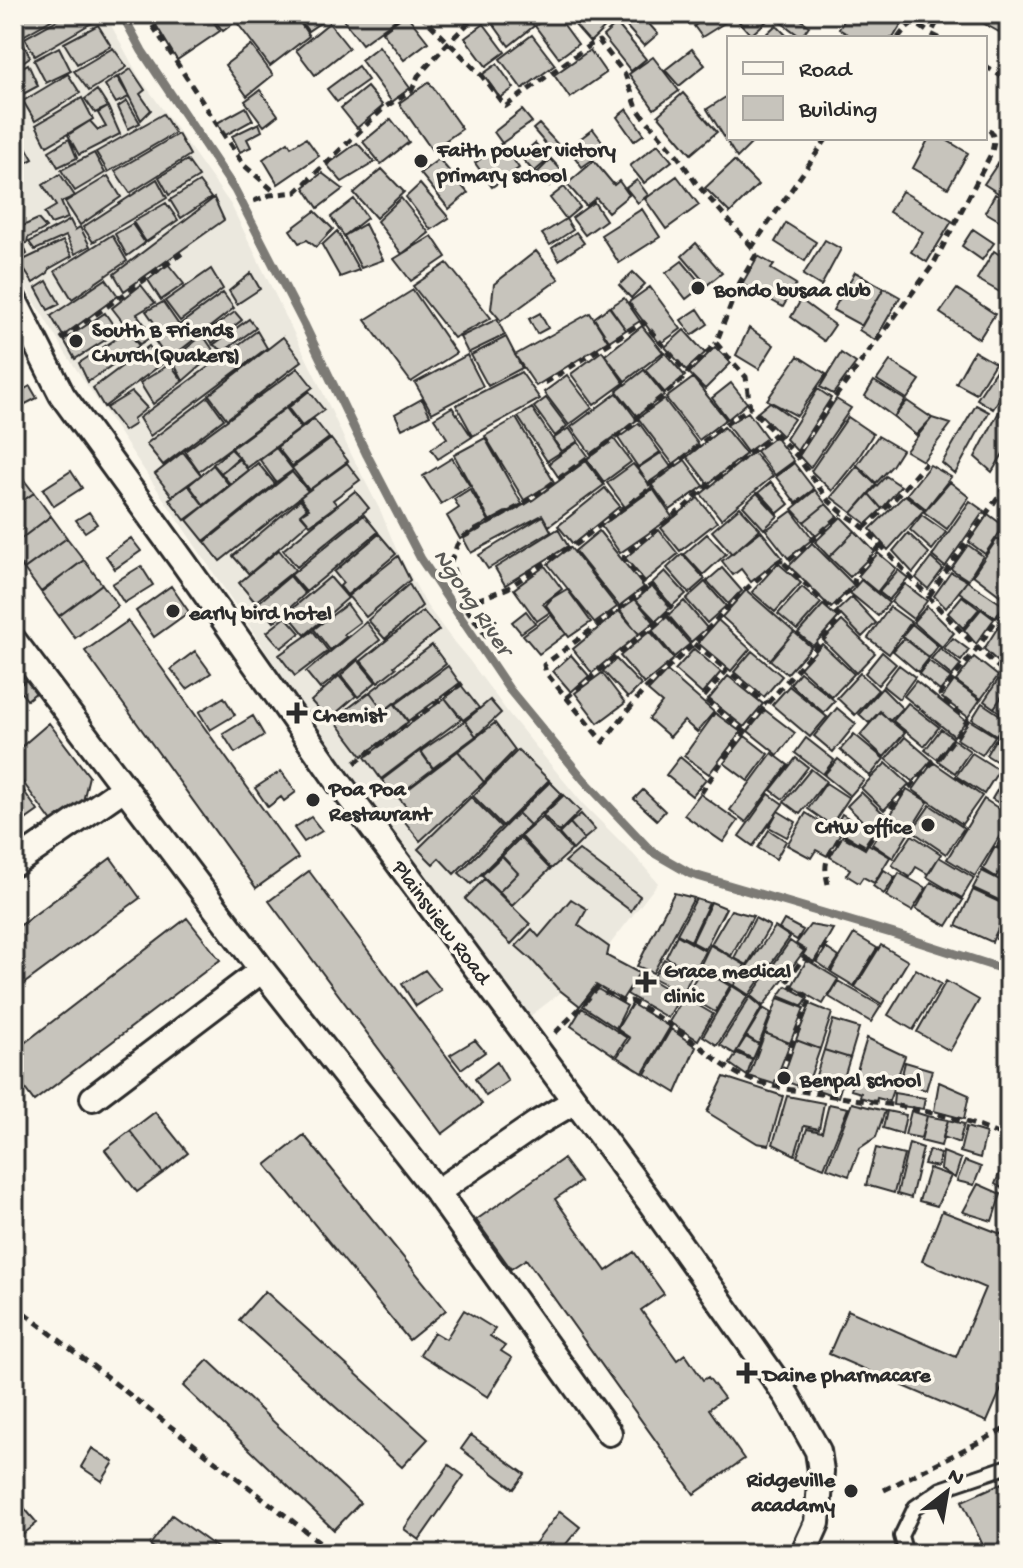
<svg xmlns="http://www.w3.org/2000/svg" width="1023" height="1568" font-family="'Gochi Hand',sans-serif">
  <rect width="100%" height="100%" fill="#fbf7ec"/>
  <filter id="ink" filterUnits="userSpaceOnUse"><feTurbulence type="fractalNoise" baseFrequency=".0125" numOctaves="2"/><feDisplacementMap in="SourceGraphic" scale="16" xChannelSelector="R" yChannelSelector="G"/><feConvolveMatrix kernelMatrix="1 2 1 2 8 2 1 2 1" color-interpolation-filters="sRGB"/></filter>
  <g filter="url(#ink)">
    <!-- built -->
    <path fill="#ebe8de" d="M14,14H105L138,75L231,205L320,386L350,452L381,512L396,549L427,606L453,641L469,660L509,714L583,804L634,855L658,883L589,971L525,1020L321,736L248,624L66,354L14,267Z"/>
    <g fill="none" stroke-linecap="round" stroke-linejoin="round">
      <!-- stream -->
      <path stroke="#7b7a75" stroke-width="9" d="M122,14L142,51L235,190L304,324L367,455L421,559L509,689L584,780L651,851L691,874L891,933L1009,971"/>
    </g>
    <!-- building -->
    <path fill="#c7c4bc" stroke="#2b2b2b" stroke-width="2" d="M14,14H56L58,16L23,36L14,23Z
      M68,14H91L95,21L35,56L25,38Z
      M171,14H208L220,31L177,60L156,25Z
      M210,14H246L223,31Z
      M251,14H294L309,36L270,66L238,24Z
      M296,14H333L308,31Z
      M345,14H403L362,44L341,17Z
      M406,14L428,42L404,60L382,32Z
      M486,14H525L534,26L509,46Z
      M553,14H556L578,44L559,58L535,26Z
      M587,14H616L617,16L590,42L575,25Z
      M618,14H640L658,34L644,46L617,16Z
      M712,14H721L726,22L702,37L694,26Z
      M732,14H775L751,35Z
      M789,14H794L809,26L801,37L782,23Z
      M848,14H888L902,23L893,38H854L839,29Z
      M967,14H1009L999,32Z
      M329,23L349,48L315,75L296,50Z
      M484,24L505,52L486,66L465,38Z
      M617,24L646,59L631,71L603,36Z
      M98,25L111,46L77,64L64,43Z
      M776,25L789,38H762Z
      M532,35L555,65L522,89L500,59Z
      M21,39L30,57L14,68V43Z
      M251,45L273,75L247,96L225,65Z
      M379,46L410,88L392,102L361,60Z
      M59,47L71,71L46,83L34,60Z
      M113,48L127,67L89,91L74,71Z
      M692,49L705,65L679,86L665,70Z
      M590,50L606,73L570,98L554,75Z
      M653,57L679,91L654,109L629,74Z
      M28,64L38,86L14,99V72Z
      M497,64L514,88L500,98L483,74Z
      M358,66L368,80L337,102L327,89Z
      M131,69L145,90L140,94L151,110L141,120L119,77Z
      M68,74L80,93L35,121L23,101Z
      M117,77L129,97L116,103L105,85Z
      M429,82L462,129L432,150L399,103Z
      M367,87L383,106L357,128L341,108Z
      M97,90L108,107L95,113L85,99Z
      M260,90L278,115L264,126L245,101Z
      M683,93L717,132L691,154L658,115Z
      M729,95V138H757L737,158L707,109Z
      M82,98L93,119L47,146L36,125Z
      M127,101L140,123L128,129L118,107Z
      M108,107L120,134L79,155L68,135L90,121L98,130L106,127L98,113Z
      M246,107L253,120L224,136L217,123Z
      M627,109L644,134L634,141L617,117Z
      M522,110L532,122L502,143L494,132Z
      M163,114L175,133L108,172L96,152Z
      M391,119L409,142L381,164L363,142Z
      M259,123L262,131L247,139L251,147L240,152L232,136Z
      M539,124L563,150L557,157L533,129Z
      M593,129L608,149L582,167L568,148Z
      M17,131L33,159L14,169V132Z
      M178,134L190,155L130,193L115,171Z
      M306,138L319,156L278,184L263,159L288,142L291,147Z
      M929,138H943L968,153L948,188L913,168Z
      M69,139L77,158L58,167L49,151Z
      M357,143L375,162L342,182L327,165Z
      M502,143L519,168L492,187L475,163Z
      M535,143L549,159L534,172L520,156Z
      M658,144L672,161L644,183L630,166Z
      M94,153L105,173L75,191L61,170Z
      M439,159L468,193L449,209L420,173Z
      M551,159L563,172L549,186L537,173Z
      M187,160L199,177L169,195L159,177Z
      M594,161L614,185L619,181L629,195L608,212L596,198L586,206L567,184Z
      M734,161L758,185L730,213L705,188Z
      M998,163L1009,170V200L984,184Z
      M382,169L404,192L376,218L354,193Z
      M322,173L343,189L318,208L304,187Z
      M60,174L75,196L61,202L68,218L51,224L44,213L56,206L43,185Z
      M108,176L121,197L80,225L65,202Z
      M677,176L699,205L666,229L645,199Z
      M157,179L167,198L93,242L83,227Z
      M637,180L648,195L638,203L626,188Z
      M199,182L211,198L181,218L170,200Z
      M420,184L449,218L431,230L406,197Z
      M564,187L580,207L566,219L550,198Z
      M902,191L952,221L927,262L911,252L923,232L889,212Z
      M995,194L1009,202V226L985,212Z
      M214,198L224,220L124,291L114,274Z
      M401,198L429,233L402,254L377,221Z
      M354,199L367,218L344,236L331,217Z
      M594,202L606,220L585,235L572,218Z
      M166,203L178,220L146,242L133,222Z
      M642,209L660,237L619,263L601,235Z
      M315,211L333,229L316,247L307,240L299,243L290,230Z
      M38,219L46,228L28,238L27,243L23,244L27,254L18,259L14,253V230Z
      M566,219L573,230L550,245L542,234Z
      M70,220L75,230L80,227L90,246L75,254L66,236L35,250L29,242Z
      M786,223L816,242L805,261L775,242Z
      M132,224L145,243L127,256L115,234Z
      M365,224L383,260L361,268L344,236Z
      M973,229L994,243L982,260L962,246Z
      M337,231L359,270L340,277L322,245Z
      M576,232L584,243L559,260L552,248Z
      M112,235L127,261L72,299L55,271Z
      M432,236L446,257L411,281L394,259Z
      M825,240L841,249L821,286L803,275Z
      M63,241L72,256L49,269L48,273L33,283L19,262Z
      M696,243L722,273L707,285L682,256Z
      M536,251L559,279L501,321L491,309L494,284Z
      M994,251L1009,261V289L1005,295L977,279Z
      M758,256L774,265L771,269L796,284L783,307L742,284Z
      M682,261L703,286L686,299L666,273Z
      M447,263L491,318L454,338L413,286Z
      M168,264L184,284L161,300L148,280Z
      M211,269L223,289L180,321L165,301Z
      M633,272L645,284L631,298L619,285Z
      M855,272L884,288L862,326L833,310Z
      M251,273L260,289L237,304L229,291Z
      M106,279L118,296L63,336L51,316Z
      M47,281L60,304L48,310L36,288Z
      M141,285L155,303L137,314L153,336L140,344L112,308Z
      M650,287L681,329L660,344L629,302Z
      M884,288L900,297L875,340L859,330Z
      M957,289L995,314L979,339L940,313Z
      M413,290L456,353L411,382L365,320Z
      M223,293L234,308L168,360L155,341L163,335L146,311L163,302L179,325Z
      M624,298L640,321L626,330L610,307Z
      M801,300L835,325L824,341L791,317Z
      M609,307L626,330L609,341L594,318Z
      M698,309L708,324L692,335L681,320Z
      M235,312L242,320L212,343L206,332Z
      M105,313L118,332L75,359L64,340Z
      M540,313L548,328L537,334L529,319Z
      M590,313L608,341L536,386L515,355Z
      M249,319L256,328L224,351L213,345Z
      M497,319L505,335L468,353L460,337Z
      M642,326L663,352L625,381L605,355Z
      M749,328L774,345L759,369L736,355Z
      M684,330L705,353L686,370L665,347Z
      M128,331L139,346L88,382L79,363Z
      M257,331L267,348L150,436L139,418Z
      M203,335L215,353L183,381L172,360Z
      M283,337L302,361L227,419L209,395Z
      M506,337L522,368L488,386L471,355Z
      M149,346L162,364L104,407L93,388Z
      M715,347L731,363L705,389L689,373Z
      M602,351L624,383L594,405L571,374Z
      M974,351L995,363L976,394L956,383Z
      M665,353L685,376L665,393L645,370Z
      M841,353L856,363L833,394L820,387Z
      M467,355L483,386L432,413L415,383Z
      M798,356L826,374L797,416L767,400Z
      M890,361L920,380L907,399L877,380Z
      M170,364L183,381L153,404L140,383Z
      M1000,364L1009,371V383L993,409L977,399Z
      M298,368L313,387L199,471L185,451Z
      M644,370L664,395L637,416L617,391Z
      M521,372L540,399L473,436L456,405Z
      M567,375L592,408L569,425L544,392Z
      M693,378L726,419L699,440L666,398Z
      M874,381L905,400L894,417L865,396Z
      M731,383L747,403L728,419L712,398Z
      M30,386L37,398L16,409L14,405V395Z
      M818,389L831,398L797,451L786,439Z
      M309,391L324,410L302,426L288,408Z
      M132,392L147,408L133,419L135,424L124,431L106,408Z
      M617,393L637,420L591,454L571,427Z
      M1009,393V444L992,472L975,457Z
      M208,397L224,419L163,465L146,444Z
      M546,398L567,426L555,436L534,407Z
      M422,399L430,415L402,429L395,414Z
      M664,399L699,445L673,464L638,418Z
      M836,399L851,408L810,468L799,456Z
      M907,401L932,418L916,435L894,417Z
      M770,402L794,419L782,436L758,412Z
      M976,405L989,412L955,474L942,463Z
      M452,407L472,437L438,459L431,449L447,438L434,418Z
      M286,408L301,428L247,468L232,448Z
      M532,408L561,452L547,461L518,417Z
      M748,412L767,438L747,452L727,425Z
      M848,417L873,434L857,460L832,491L811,471Z
      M516,418L554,482L524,500L485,436Z
      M932,418L951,424L923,461L906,451Z
      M314,419L329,438L292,466L277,447Z
      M639,423L660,452L638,467L618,438Z
      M724,427L746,454L708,484L687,457Z
      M569,428L578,441L562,451L553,439Z
      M878,436L902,450L892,466L876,483L857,465Z
      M775,437L794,461L775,475L756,451Z
      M485,438L522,504L490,521L454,455Z
      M331,439L348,461L309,490L292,468Z
      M614,439L631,462L604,482L587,459Z
      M578,442L589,457L559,478L549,463Z
      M276,448L293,470L276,482L260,460Z
      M231,449L239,457L221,473L213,464Z
      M183,452L201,475L172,496L155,474Z
      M753,452L773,476L721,519L701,494Z
      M661,453L671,467L648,483L638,468Z
      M452,458L470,486L441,504L423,476Z
      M239,459L248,470L230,484L221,473Z
      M685,460L704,486L670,510L651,484Z
      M586,461L604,485L549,526L542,515L471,553L463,538L533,500Z
      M258,463L275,484L204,541L187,520Z
      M347,463L360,480L333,500L337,505L310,525L301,514L309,509L300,497Z
      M794,463L814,489L796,503L776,477Z
      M633,464L652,487L625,507L607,483Z
      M213,465L229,485L204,505L189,485Z
      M930,465L951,477L926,509L907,494Z
      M857,466L876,485L852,513L831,497Z
      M14,467L34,493L14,507Z
      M71,471L82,488L54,506L43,489Z
      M292,472L308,491L220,561L205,542Z
      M886,476L901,486L882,509L869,494Z
      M771,482L789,504L778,513L759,492Z
      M950,482L969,497L947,529L924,512Z
      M188,485L204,506L185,520L169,499Z
      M605,488L620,506L573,544L558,526Z
      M470,489L489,521L460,539L447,516L459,508L454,499Z
      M653,489L672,517L620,553L601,526Z
      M815,490L826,504L804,522L792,509Z
      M355,491L369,508L297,567L283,550Z
      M34,493L51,516L14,544V507Z
      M757,493L778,516L764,529L743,506Z
      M869,494L882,509L866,524L852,513Z
      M905,495L924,510L888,550L870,529Z
      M698,498L717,522L680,551L661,528Z
      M300,500L307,508L300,514L308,523L249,574L233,556Z
      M970,501L984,511L945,567L932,556Z
      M826,504L838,517L816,536L804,522Z
      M740,507L760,529L732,554L712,531Z
      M792,511L813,539L788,558L766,530Z
      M89,512L97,524L85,532L76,520Z
      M988,514L1004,526L985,554L969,542Z
      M364,515L378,532L306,592L291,575Z
      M922,515L946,532L932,550L910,530Z
      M51,516L67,538L24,569L14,556V544Z
      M543,516L551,531L488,569L479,555Z
      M841,517L855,531L829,557L815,542Z
      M558,529L568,546L505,585L495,568Z
      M659,530L678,554L645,581L625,558Z
      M599,531L644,587L619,606L575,551Z
      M761,531L782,557L751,582L741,569L733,575L722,561Z
      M855,531L875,552L850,577L829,557Z
      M908,533L929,553L913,573L893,551Z
      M379,534L396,554L347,595L340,586L343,583L334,572Z
      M707,534L726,554L703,575L684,554Z
      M67,538L84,560L41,592L24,569Z
      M131,538L141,551L115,569L106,556Z
      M997,539L1009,546V596L1006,600L973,575Z
      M812,543L854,585L831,608L789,566Z
      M968,545L983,556L968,580L951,569Z
      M570,547L617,607L595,623L548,564Z
      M279,550L295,570L255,602L239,583Z
      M878,553L896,568L877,592L858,576Z
      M682,554L705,579L689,593L667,568Z
      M398,556L410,580L366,617L348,596Z
      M931,558L943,569L928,589L916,578Z
      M84,560L102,584L59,616L41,592Z
      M778,563L801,583L775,612L752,592Z
      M141,566L153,585L124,603L112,584Z
      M545,566L562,589L543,604L550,612L537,621L514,589Z
      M722,568L742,591L728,604L707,581Z
      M898,570L908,578L889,600L879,592Z
      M665,571L686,594L672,606L652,583Z
      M951,572L967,581L946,608L934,596Z
      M290,576L305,594L274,622L258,603Z
      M330,577L348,598L305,635L287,613Z
      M861,580L889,603L878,616L850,593Z
      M967,581L1003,605L996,618L959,592Z
      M705,582L726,606L707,623L686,599Z
      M102,584L118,606L75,638L59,616Z
      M409,584L422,606L385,639L368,620Z
      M905,584L927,601L913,619L891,602Z
      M171,586L189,612L154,637L136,611Z
      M652,586L671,607L656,621L636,600Z
      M802,587L821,603L797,630L778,614Z
      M567,589L591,622L569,637L546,605L552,598Z
      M746,590L794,632L770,660L722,617Z
      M962,596L979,609L963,628L948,613Z
      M852,597L876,623L862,637L837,611Z
      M635,599L654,622L639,634L620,610Z
      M684,601L707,628L691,642L668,615Z
      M347,604L360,622L344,634L346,637L330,650L314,629Z
      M823,605L838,618L813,646L798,633Z
      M927,606L954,633L942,647L913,622Z
      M890,607L911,622L889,654L868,638Z
      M981,609L994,619L976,644L964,630Z
      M1009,610V665L1006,669L984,649Z
      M423,611L439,630L394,666L396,668L378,682L361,661Z
      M526,611L535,623L521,633L512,622Z
      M619,611L639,634L592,673L573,649Z
      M551,615L566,634L539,654L523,635Z
      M286,617L300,633L281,648L267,632Z
      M667,617L690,644L674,657L652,630Z
      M718,620L750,649L731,671L698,643Z
      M128,621L298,858L256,888L85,651Z
      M842,621L875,653L856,673L823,640Z
      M366,622L380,640L320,689L306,672Z
      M912,624L938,646L929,658L902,636Z
      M313,631L328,651L295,676L279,655Z
      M650,631L674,659L644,684L620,656Z
      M794,632L811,647L787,674L770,660Z
      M904,638L929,658L918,672L893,651Z
      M953,638L969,650L961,661L944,648Z
      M822,644L854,674L832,697L800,668Z
      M432,645L446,664L384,711L370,692Z
      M940,648L961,665L952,676L931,659Z
      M694,649L721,672L702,694L675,670Z
      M195,651L211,673L187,689L171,669Z
      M752,651L782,676L764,697L734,672Z
      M882,652L896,664L878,685L865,673Z
      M571,655L589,676L571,692L553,671Z
      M974,657L998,676L981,699L956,681Z
      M616,659L641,685L628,698L603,671Z
      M358,660L376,682L358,697L341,675Z
      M929,661L951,678L940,691L919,674Z
      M899,665L915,677L899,699L883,686Z
      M448,666L460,683L408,721L396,704Z
      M667,671L714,712L697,732L684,721L670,737L649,719L662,703L648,691Z
      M800,672L835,701L824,713L790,684Z
      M602,673L625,703L598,723L575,693Z
      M860,673L878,690L855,715L837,698Z
      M33,675L43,687L27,700L17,687Z
      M339,676L356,696L328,720L311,701Z
      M728,676L763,704L744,727L709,699Z
      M1000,677L1009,683V686L994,708L984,701Z
      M916,681L966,721L954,736L904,696Z
      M954,681L980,700L968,717L942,698Z
      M461,685L479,708L463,720L445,698Z
      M789,686L827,717L810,737L772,705Z
      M1009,686V716L1008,718L994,708Z
      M882,688L902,708L890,721L880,711L869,723L859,714Z
      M370,692L384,711L394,703L408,722L362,756L334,719Z
      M224,697L235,715L210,730L199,712Z
      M445,698L461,719L381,779L365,757Z
      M490,700L501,713L476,736L465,721Z
      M908,703L939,727L924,746L893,721Z
      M982,703L1006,719L996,735L972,719Z
      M837,708L856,724L833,752L814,736Z
      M765,710L795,733L778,755L748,731Z
      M880,712L905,733L884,757L860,735Z
      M715,713L741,732L709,774L684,756Z
      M253,716L264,735L235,753L223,734Z
      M969,720L995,736L982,755L957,739Z
      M465,721L476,736L433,768L421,751Z
      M1007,721L1009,722V747L996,739Z
      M49,723L89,776L81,810L55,826L14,770V753Z
      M495,723L515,750L484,782L458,751Z
      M941,729L953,738L937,759L925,750Z
      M854,734L884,759L870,776L840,750Z
      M745,736L768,754L748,781L724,763Z
      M905,737L932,760L913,782L886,759Z
      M806,738L834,760L823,774L795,753Z
      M953,739L970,751L955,773L938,761Z
      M995,740L1009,749V769L986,755Z
      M518,750L549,780L503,826L473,796Z
      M420,751L433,769L395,798L382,780Z
      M458,751L484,782L420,841L402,818L410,811L398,797Z
      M772,753L788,765L746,822L730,810Z
      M972,753L999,770L984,794L956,776Z
      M680,757L706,779L692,796L666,775Z
      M796,758L808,767L783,799L771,790Z
      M838,759L864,780L850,796L824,775Z
      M933,762L982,796L962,824L913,790Z
      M886,763L909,784L884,810L861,788Z
      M811,769L826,781L800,814L784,802Z
      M281,771L296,792L284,801L281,797L268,807L255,788Z
      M14,777L38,811L14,828Z
      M550,782L562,794L530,825L518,813Z
      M1009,782V809L992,799L999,787L1004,790Z
      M826,783L849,798L831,825L808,809Z
      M907,789L928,802L893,858L872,844Z
      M643,790L665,811L657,820L634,799Z
      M861,792L884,814L871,829L847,806Z
      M700,794L738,821L723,842L684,815Z
      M769,794L783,804L753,846L739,836Z
      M564,795L580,811L559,832L543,815Z
      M471,797L501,827L454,874L439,858L433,864L418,849Z
      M984,799L1009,815V821L975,876L947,859Z
      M930,805L964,828L946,854L912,831Z
      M778,811L796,822L787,837L769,827Z
      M518,813L530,825L471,884L459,873Z
      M806,813L840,834L827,856L816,850L811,858L787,845Z
      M581,814L595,830L584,839L570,823Z
      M842,814L873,833L865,847L834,828Z
      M311,817L322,831L304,842L294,828Z
      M542,817L572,850L551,869L521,836Z
      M570,823L584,839L573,850L559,834Z
      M1009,826V854L997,846Z
      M769,830L786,841L776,859L758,848Z
      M843,835L865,849L868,844L890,857L874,883L863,877L859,883L846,875L850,869L830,857Z
      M912,835L941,854L928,874L916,867L910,877L892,865Z
      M520,838L550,869L512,906L499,892L518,873L502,856Z
      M995,847L1009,855L996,877L983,869Z
      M579,850L640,896L631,911L565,862Z
      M502,856L518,873L499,892L482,875Z
      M939,857L974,878L962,898L927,877Z
      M111,858L140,898L14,991V930Z
      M884,870L895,877L884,894L873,886Z
      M309,871L482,1104L442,1134L269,901Z
      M982,871L1004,882L1001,888L1008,891L1003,902L973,888Z
      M899,873L926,888L912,911L886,896Z
      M484,879L530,924L511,944L465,899Z
      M931,882L963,900L947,926L916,909Z
      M973,890L1008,906L992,942L956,926Z
      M674,893L694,898L653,973L637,966Z
      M571,899L587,909L578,925L609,947L607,956L639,973L622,1000L596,985L580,1006L557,988L532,960L516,946L532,929L539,937Z
      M696,899L709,903L691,941L677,934Z
      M711,902L726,908L705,949L692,942Z
      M1009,908V945L996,939Z
      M731,910L753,916L731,956L711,944Z
      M187,918L220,960L34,1101L14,1074V1051Z
      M755,918L770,926L747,965L734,958Z
      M784,920L803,930L797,940L779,929Z
      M810,925L833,929L814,962L803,955L806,950L796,944Z
      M775,927L790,937L749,995L734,985Z
      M854,934L877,948L854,986L831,972Z
      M677,935L705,951L694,973L666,957Z
      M790,941L804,951L763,1006L751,996Z
      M710,945L745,965L734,986L700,966Z
      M881,945L908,961L882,1004L855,987Z
      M826,948L839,957L830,971L817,962Z
      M664,959L692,975L683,993L653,978Z
      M807,960L838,979L823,1004L792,986Z
      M701,969L730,986L715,1012L686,995Z
      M916,969L941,984L913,1030L888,1015Z
      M425,970L441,990L416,1006L402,984Z
      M640,973L680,997L668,1018L627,994Z
      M838,981L881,1006L871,1022L829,997Z
      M946,981L979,1000L950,1051L917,1032Z
      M732,986L748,996L717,1045L703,1036Z
      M786,986L808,998L803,1006L779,996Z
      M596,988L627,1006L616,1028L583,1006Z
      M684,997L713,1014L698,1040L669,1022Z
      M750,997L762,1007L735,1054L720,1045Z
      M778,998L804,1008L790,1043L765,1033Z
      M632,1004L670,1027L643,1073L617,1057L630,1038L617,1029Z
      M810,1004L832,1013L820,1049L796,1040Z
      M582,1008L627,1038L615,1056L571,1026Z
      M763,1008L771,1013L759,1044L746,1036Z
      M833,1020L859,1028L850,1058L824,1050Z
      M671,1029L696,1047L676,1093L645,1074Z
      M765,1033L790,1043L774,1084L749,1076Z
      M746,1037L759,1045L753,1059L737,1051Z
      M867,1038L905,1056L889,1101L877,1098L876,1102L860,1097L861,1093L851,1090Z
      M475,1040L485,1052L461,1069L450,1055Z
      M796,1040L820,1049L806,1089L782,1080Z
      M824,1050L850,1058L838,1097L812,1088Z
      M737,1053L752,1060L747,1076L730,1064Z
      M497,1062L508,1081L486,1096L475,1079Z
      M905,1062L932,1070L926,1090L900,1083Z
      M724,1077L783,1096L769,1145L757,1143L707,1112Z
      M939,1082L969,1095L964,1119L934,1111Z
      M894,1093L925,1098L923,1109L893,1105Z
      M787,1096L824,1103L819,1129L804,1126L795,1155L773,1144Z
      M852,1103L885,1111L876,1137L860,1148L849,1176L827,1168Z
      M829,1104L848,1108L824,1168L797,1157L807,1129L822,1132Z
      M887,1111L906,1115L902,1134L883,1128Z
      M911,1111L927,1116L921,1138L905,1135Z
      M155,1112L188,1153L163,1173L130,1131Z
      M927,1116L948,1120L941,1146L921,1141Z
      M948,1120L964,1124L959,1143L943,1137Z
      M966,1127L986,1133L980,1158L960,1152Z
      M130,1131L163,1173L137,1192L105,1150Z
      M304,1135L446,1310L409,1340L266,1165Z
      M909,1143L923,1148L911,1198L897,1194Z
      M876,1148L904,1155L894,1193L866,1185Z
      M929,1150L940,1154L938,1167L924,1164Z
      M1009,1150V1192L995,1184Z
      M943,1152L961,1159L955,1178L941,1169Z
      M563,1159L580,1182L555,1199L606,1271L634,1252L664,1294L641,1310L677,1360L685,1354L703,1380L708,1377L724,1398L709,1409L744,1459L694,1494L526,1259L511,1269L476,1220Z
      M965,1161L981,1167L974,1185L957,1181Z
      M929,1168L951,1176L937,1206L919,1201Z
      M978,1184L1001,1194L992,1221L963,1212Z
      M942,1211L1009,1237V1371L987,1422L829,1354L848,1310L956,1357L985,1288L922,1261Z
      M265,1291L428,1439L402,1467L239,1320Z
      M464,1310L495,1329L490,1336L505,1346L501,1351L512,1358L488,1397L420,1354L434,1332L446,1339Z
      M208,1360L360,1503L334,1530L183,1386Z
      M471,1435L525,1474L514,1489L461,1449Z
      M92,1448L114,1462L102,1481L81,1467Z
      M449,1465L464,1476L419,1540L404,1529Z
      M1009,1480V1554H987L962,1501Z
      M14,1496L37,1523L14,1542Z
      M560,1511L580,1527L558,1554H543L533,1546Z
      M172,1515L226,1554H162L150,1545Z"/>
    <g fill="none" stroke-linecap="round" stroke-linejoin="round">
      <defs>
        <path id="lane" d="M906,1554L901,1536L915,1507L941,1489L1009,1466"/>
        <path id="street" d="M14,300L62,395L184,563L337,780L650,1202L787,1396L818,1451L821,1471L817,1523L803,1554
          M14,641L262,970L437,1192L609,1433
          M14,864L124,788
          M93,1098L262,970
          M437,1192L536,1124L575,1101"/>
      </defs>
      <!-- lane casing -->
      <use href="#lane" stroke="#2b2b2b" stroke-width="18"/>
      <!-- street casing -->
      <use href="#street" stroke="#2b2b2b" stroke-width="30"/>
      <!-- path -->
      <path stroke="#2b2b2b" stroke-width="5" stroke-dasharray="8 6" stroke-linecap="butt" d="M145,14L237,155L245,166L276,193
        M420,14L482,76L503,104L506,106L591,44L599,41L625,74L637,108L643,116L677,155L696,183L752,247
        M898,38C911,20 913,21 931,34
        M939,38L931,34L941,14
        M985,66L1009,81
        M827,138L752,247L756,255L739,284L716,343L746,377L750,408L797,456L828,500L843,513L856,521L864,528C913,577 956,632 1009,676
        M254,201L270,195L296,192L385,107L412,90L418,76L449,42L478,14
        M61,339L184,252
        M545,383L643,322L687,373
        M797,456L827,408L933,265L991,154C995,142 996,134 985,126
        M864,528L891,503L926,463
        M784,563L833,611
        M647,588L544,665L546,673L603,742L644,690L694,644L738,596L775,564L779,561H788L843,513
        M929,596L1009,481
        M464,605L508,588L564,550L576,544L599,526L651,488L650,484C685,459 714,429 750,408
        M487,637L464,605L451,561L457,545L463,537L525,503L624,431L637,421V417L681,381L689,371L716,343
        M694,644L727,670
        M566,698L673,609L652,585L647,588L624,559L625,554L686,506L703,489L775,434
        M745,732L703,698L727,670L767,704
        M355,763L464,682
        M701,793L725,757L767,704L838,622L840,619L833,609L855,583L854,581L856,576L880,546
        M828,884C822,859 829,856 841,836L843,835L865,847L900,795C903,792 907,789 911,786C921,777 926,765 938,760L967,721V719L941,698L940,694L977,649L1009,600
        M555,1033L581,1007L597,988L624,1002L631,1001L638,1004C657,1017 676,1029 694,1042C715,1057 724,1069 749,1079C769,1087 793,1090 814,1093C875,1103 955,1110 1009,1140
        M778,1087L793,1041L811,998L786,983L803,958L815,963L829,939
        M14,1305L335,1554
        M884,1490L1009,1427"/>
      <!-- lane -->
      <use href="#lane" stroke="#fbf7ec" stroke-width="12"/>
      <!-- street -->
      <use href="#street" stroke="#fbf7ec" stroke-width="24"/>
    </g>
  </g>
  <!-- markers -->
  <g fill="#2b2b2b" stroke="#fbf7ec" stroke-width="3">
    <circle cx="421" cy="161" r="8"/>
    <circle cx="698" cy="288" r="8"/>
    <circle cx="76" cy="341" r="8"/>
    <circle cx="173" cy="611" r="8"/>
    <path d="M293 701h8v8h8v8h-8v8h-8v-8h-8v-8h8z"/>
    <circle cx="313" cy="800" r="8"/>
    <circle cx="928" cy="825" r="8"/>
    <path d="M642 970h8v8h8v8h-8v8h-8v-8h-8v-8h8z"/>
    <circle cx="784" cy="1078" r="8"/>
    <path d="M743 1361h8v8h8v8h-8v8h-8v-8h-8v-8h8z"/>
    <circle cx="851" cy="1491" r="8"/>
  </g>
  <g text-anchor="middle" stroke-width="7" stroke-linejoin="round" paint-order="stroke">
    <!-- poi labels -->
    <g font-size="22" font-weight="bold" fill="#2b2b2b" stroke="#fbf7ec" text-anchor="start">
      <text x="437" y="156">Faith power victory<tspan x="437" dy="25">primary school</tspan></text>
      <text x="714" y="296">Bondo busaa club</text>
      <text x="92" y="336">South B Friends<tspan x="92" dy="25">Church(Quakers)</tspan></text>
      <text x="189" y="619">early bird hotel</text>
      <text x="313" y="721">Chemist</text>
      <text x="329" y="795">Poa Poa<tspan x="329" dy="25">Restaurant</tspan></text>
      <text x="912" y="833" text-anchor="end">CHW office</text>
      <text x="664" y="977">Grace medical<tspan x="664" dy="25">clinic</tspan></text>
      <text x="800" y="1086">Benpal school</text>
      <text x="763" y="1381">Daine pharmacare</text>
      <text x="835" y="1486" text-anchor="end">Ridgeville<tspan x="835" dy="25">acadamy</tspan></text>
    </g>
    <!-- street labels -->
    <g font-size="22" fill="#2b2b2b" stroke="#fbf7ec">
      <text transform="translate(443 921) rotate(53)" y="8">Plainsview Road</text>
    </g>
    <!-- water labels -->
    <g font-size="24" font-style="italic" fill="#5a5956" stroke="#fbf7ec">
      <text transform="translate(474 601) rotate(56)" y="8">Ngong River</text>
    </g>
  </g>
  <!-- margin -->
  <rect width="1023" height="1568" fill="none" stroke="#fbf7ec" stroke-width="48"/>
  <rect x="24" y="24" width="975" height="1520" fill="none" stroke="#2b2b2b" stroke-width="3" filter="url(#ink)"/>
  <!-- legend -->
  <rect x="727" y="36" width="260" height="104" fill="#fbf7ec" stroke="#a8a59f" stroke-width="2"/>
  <rect x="743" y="62" width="40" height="12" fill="#fbf7ec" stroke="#a8a59f" stroke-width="2"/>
  <text x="799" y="76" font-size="24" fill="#2b2b2b">Road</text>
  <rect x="743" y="96" width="40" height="24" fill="#c7c4bc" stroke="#a8a59f" stroke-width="2"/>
  <text x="799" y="116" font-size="24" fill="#2b2b2b">Building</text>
  <!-- north arrow -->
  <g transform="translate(947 1492) rotate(31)" stroke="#fbf7ec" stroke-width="6" paint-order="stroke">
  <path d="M0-6L14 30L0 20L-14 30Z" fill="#2b2b2b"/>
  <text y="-12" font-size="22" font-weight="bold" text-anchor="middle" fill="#2b2b2b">N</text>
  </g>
</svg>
